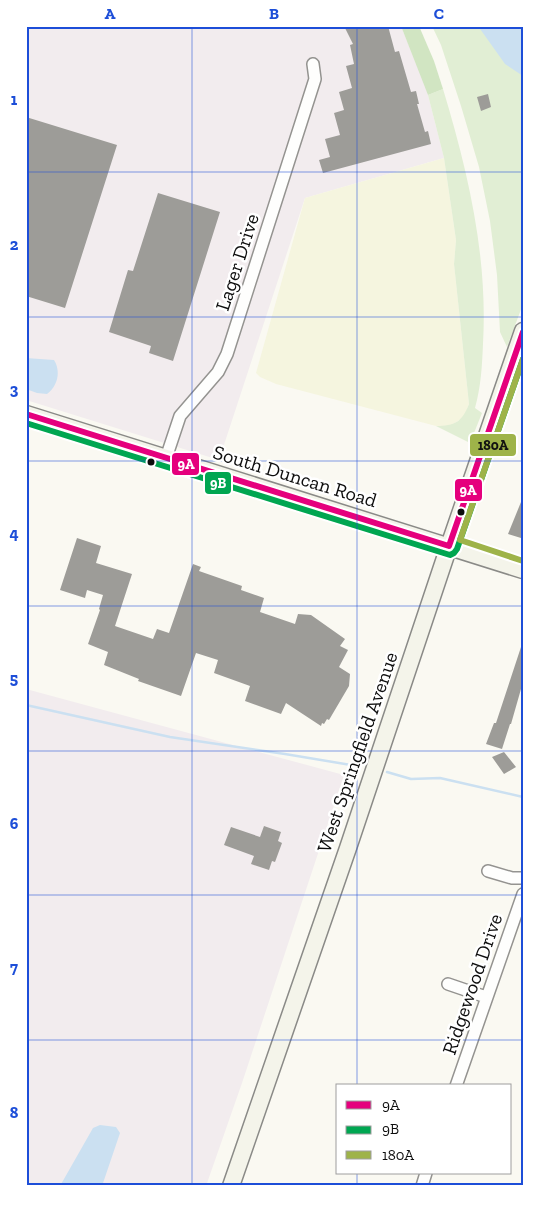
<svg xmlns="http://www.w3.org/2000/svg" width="549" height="1212" font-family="'Zilla Slab',serif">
  <rect width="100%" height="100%" fill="#faf9f2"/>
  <!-- industrial -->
  <path fill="#f2ecee" d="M26,26H401L426,87L444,158L305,198L219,460L26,400Z
    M26,689L344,775L242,1083L206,1186H26Z"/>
  <!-- farmland -->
  <path fill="#f5f5df" d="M444,158L456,240L454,264L469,404L464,417L450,426H436L276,384L260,377L256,373L305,198Z"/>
  <!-- green -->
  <path fill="#e1eed4" d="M432,26H523V304L507,347L500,332L497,275L490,221L479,167L461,106L441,45Z
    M443,89C468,172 488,256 483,344C482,367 481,386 475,408L482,413L470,443L436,426C455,426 462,422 469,404L454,264L456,240L444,158L428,95Z"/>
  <!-- forest -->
  <path fill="#d1e5c2" d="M401,26H419L434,61L443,89L428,95Z"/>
  <!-- water -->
  <path fill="#cbe0f1" d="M478,26H523V76L505,64Z
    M26,358L54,360C61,371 58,386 47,394L37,393L26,389Z
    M100,1125L116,1127L120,1133L102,1186H60L93,1128Z"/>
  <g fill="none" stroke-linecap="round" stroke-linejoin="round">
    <!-- stream -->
    <path stroke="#cbe0f1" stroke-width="2.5" d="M26,705L170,737L285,754L357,766
      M387,772L411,779L440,778L523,797"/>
  </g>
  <!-- building -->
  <path fill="#9d9c98" d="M344,26H388L395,52L399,51L411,92L416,91L419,104H417L425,132L428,131L431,144L323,173L319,160L330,157L325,139L340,135L334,113L344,110L339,92L352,88L346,66L354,64L350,45L353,44Z
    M488,94L491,107L481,111L477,97Z
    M26,117L117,145L65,308L26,296Z
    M158,193L220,212L173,361L149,353L151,346L109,332L128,270L133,271Z
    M521,502H523V532L521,538L508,534Z
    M77,538L101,546L96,563L132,574L115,626L153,639L157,629L169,633L193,564L201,567L199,571L242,586L241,590L264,598L260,612L295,624L298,614L311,615L345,639L340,646L348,650L339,667L350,674L349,686L329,720L327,719L324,724L322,723L321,726L286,703L281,714L245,701L250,686L214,673L218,660L196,653L181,696L138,681L139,679L104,665L108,652L88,644L100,610L99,609L103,595L87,590L85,598L60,590Z
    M521,647H523V682L511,724H510L502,749L486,744L494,723H496Z
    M504,752L516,767L504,774L492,757Z
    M264,826L281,832L278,841L282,843L275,862L272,861L269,870L251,864L254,856L224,845L231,827L260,837Z"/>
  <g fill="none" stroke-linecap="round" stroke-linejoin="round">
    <defs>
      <path id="minor" d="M166,458L180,416L218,372L227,354L315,79L313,64
        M488,871L512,878H523
        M448,984L486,997
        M456,1086L523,894
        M422,1186L426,1173"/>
      <path id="secondary" d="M26,414L523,570
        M231,1186L348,848L449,546L523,331"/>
    </defs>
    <!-- minor casing -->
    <use href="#minor" stroke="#949390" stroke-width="14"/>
    <!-- secondary casing -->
    <use href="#secondary" stroke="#8a8a87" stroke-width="19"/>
    <!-- minor -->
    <use href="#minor" stroke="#fefefd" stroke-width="11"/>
    <!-- secondary -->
    <use href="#secondary" stroke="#f4f4ea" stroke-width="16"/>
    <defs>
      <path id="bus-1" d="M26,414L449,546L523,332"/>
      <path id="bus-2" d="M26,423L450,555L454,553L457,549L523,359"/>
      <path id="bus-3" d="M523,359L460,540L523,561"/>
    </defs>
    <!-- bus-1 casing -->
    <use href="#bus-1" stroke="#fff" stroke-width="10"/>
    <!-- bus-2 casing -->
    <use href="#bus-2" stroke="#fff" stroke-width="10"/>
    <!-- bus-3 casing -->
    <use href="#bus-3" stroke="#fff" stroke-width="10"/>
    <!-- bus-1 -->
    <use href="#bus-1" stroke="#e5007d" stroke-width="6"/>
    <!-- bus-2 -->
    <use href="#bus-2" stroke="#00a651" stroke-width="6"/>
    <!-- bus-3 -->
    <use href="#bus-3" stroke="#9eb349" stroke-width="6"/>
  </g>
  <!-- grid -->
  <path fill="none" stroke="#1d4ed8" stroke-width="1" stroke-opacity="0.55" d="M192,26V1186M357,26V1086M26,172H523M26,317H523M26,461H523M26,606H523M26,751H523M26,895H523M26,1040H523M357,1173V1186"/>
  <!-- markers -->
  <g fill="#0d0d0d" stroke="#fff" stroke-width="2">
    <circle cx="151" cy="462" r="4.5"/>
    <circle cx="461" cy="512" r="4.5"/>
  </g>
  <g text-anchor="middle" stroke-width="5" stroke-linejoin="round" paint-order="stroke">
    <!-- street labels -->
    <g font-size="20" fill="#0d0d0d" stroke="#fff">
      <text transform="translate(237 262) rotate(-72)" y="7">Lager Drive</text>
      <text transform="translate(295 476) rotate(17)" y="7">South Duncan Road</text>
      <text transform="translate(357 752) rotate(-71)" y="7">West Springfield Avenue</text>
      <text transform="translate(472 984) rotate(-71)" y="7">Ridgewood Drive</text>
    </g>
  </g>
  <g stroke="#fff" stroke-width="2">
    <rect x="469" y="433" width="48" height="24" rx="5" fill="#9eb349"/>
    <rect x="171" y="452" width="29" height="24" rx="5" fill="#e5007d"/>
    <rect x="204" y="471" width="28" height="24" rx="5" fill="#00a651"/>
    <rect x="454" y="478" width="29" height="24" rx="5" fill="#e5007d"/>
  </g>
  <g font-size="14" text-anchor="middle" font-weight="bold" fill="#fff">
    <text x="186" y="469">9A</text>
    <text x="218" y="488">9B</text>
    <text x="468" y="495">9A</text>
  </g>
  <g font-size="14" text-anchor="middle" font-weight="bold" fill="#111">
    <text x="493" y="450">180A</text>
  </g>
  <!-- border -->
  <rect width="549" height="1212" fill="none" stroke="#ffffff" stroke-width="55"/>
  <!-- legend -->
  <rect x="336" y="1084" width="175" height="90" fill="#ffffff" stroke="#9e9e9e"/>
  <rect x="346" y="1101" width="25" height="8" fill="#e5007d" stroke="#9e9e9e"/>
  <text x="382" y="1110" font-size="15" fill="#0d0d0d">9A</text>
  <rect x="346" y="1126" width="25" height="8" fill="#00a651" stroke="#9e9e9e"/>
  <text x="382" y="1134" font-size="15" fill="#0d0d0d">9B</text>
  <rect x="346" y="1151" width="25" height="8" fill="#9eb349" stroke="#9e9e9e"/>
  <text x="382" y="1160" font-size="15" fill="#0d0d0d">180A</text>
  <rect x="28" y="28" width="494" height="1156" fill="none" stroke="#1d4ed8" stroke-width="2"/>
  <g font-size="16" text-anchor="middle" font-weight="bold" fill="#1d4ed8">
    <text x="110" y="19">A</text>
    <text x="274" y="19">B</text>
    <text x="439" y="19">C</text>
    <text x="14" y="105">1</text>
    <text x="14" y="250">2</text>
    <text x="14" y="395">3</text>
    <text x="14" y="539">4</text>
    <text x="14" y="684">5</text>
    <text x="14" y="829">6</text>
    <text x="14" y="973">7</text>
    <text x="14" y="1118">8</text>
  </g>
</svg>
